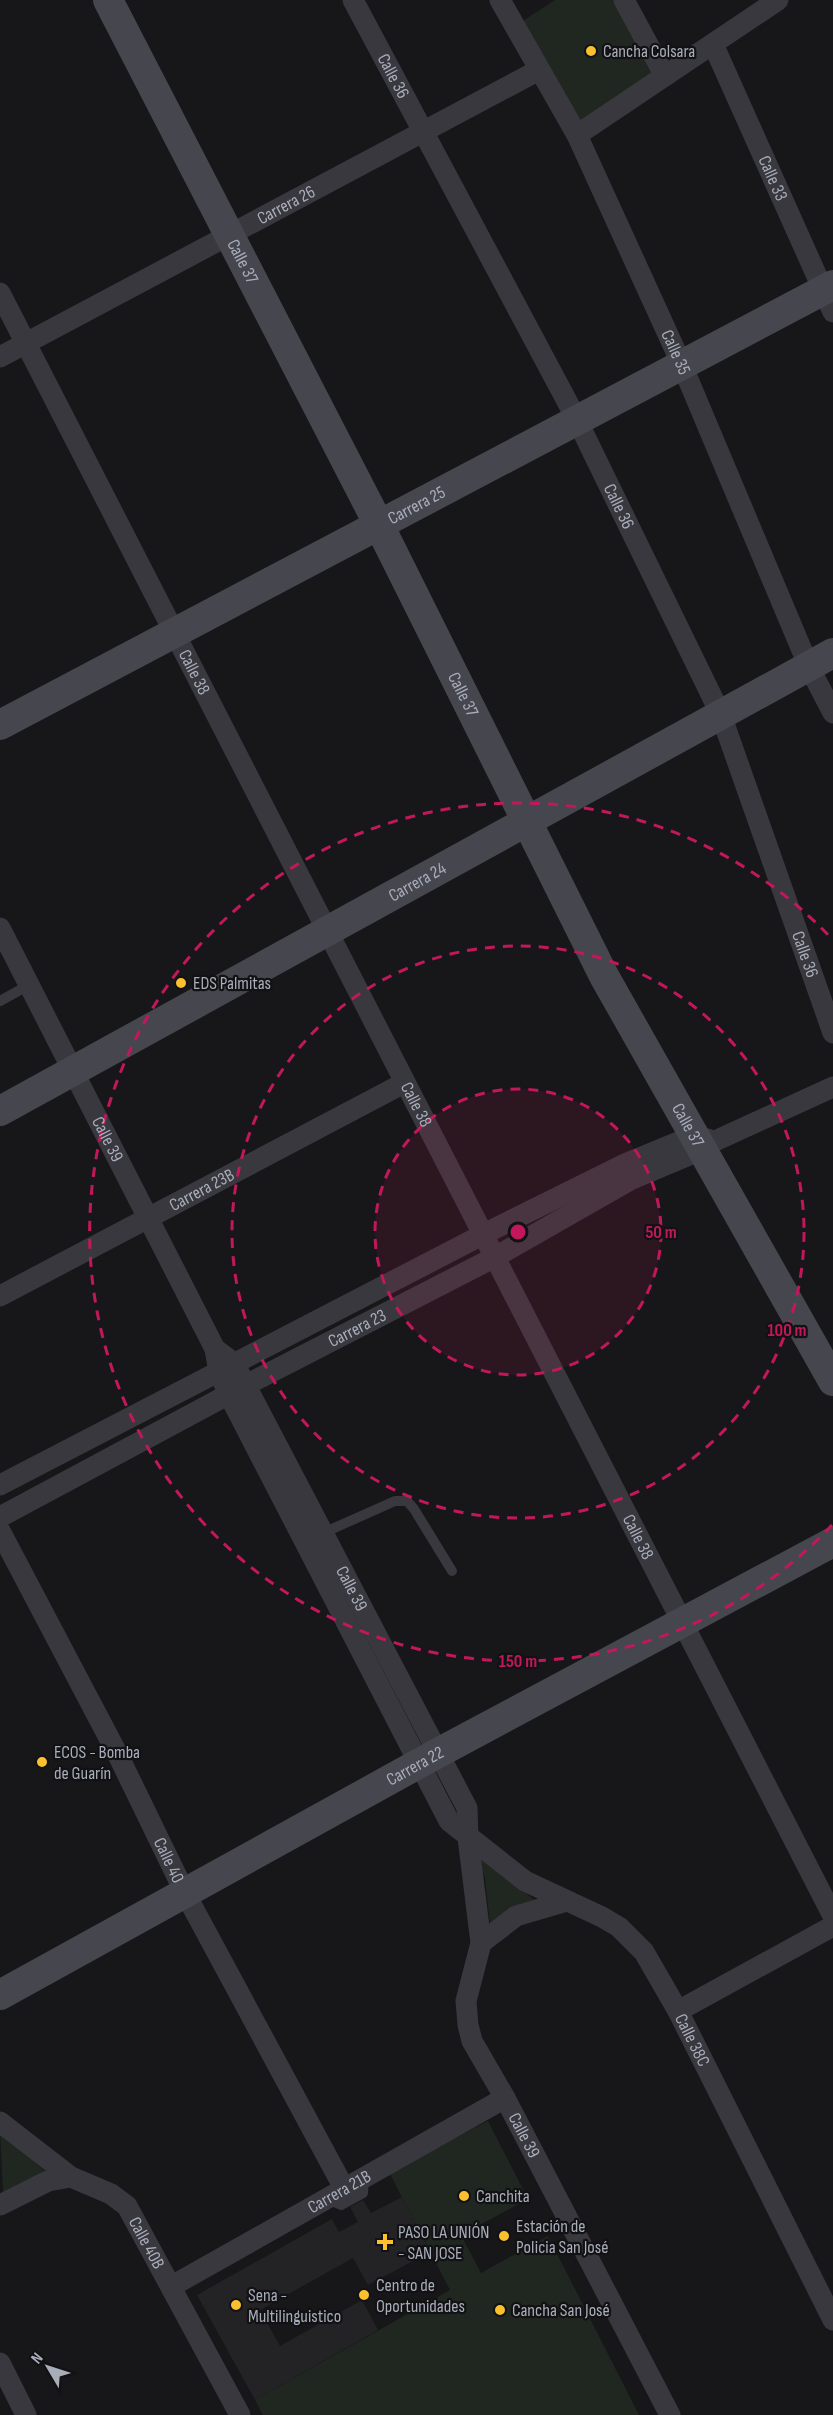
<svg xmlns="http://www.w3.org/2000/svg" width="833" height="2415" font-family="'Sofia Sans Condensed',sans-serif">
  <rect width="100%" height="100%" fill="#171719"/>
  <!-- built -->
  <path fill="#232326" d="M402,2197L430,2252L368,2285L353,2258L260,2310L280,2346L362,2300L378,2330L255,2400L197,2295L332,2219L339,2232L358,2222L350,2207L363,2200L371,2213Z"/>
  <!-- green -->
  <path fill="#1f2720" d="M555,0H624L665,76L577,135L515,26Z
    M476,1854L537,1902L490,1925L485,1878Z
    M488,2121L528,2199L461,2235L481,2273L548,2236L639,2415H263L255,2400L450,2290L389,2172Z
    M0,2132L45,2171L3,2192Z"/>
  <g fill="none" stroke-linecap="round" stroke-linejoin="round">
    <!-- lane -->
    <path stroke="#38383e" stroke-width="10" d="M0,1001L29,985
      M323,1533L395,1501H407L414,1509L452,1571
      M325,2198L341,2205L363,2193L364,2176"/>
    <!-- street -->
    <g stroke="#38383e" stroke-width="21">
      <path id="s1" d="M353,0L577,420L721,715L833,1033"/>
      <path id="s2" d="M500,0L577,135L682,365L809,667L833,713"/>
      <path d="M624,0L665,76"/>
      <path id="s3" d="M713,44L833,312"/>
      <path d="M577,135L778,0"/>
      <path id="s4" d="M0,293L833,1916"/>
      <path id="s5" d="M0,357L539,70"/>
      <path id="s6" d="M0,928L215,1349L219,1372L229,1395L449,1821L525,1881L602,1917L619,1927L644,1952L678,2011L833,2320"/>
      <path id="s7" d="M0,1296L404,1083"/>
      <path id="s8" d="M215,1349L234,1363L467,1808L468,1838L481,1943L466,2001L468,2025L472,2041L505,2098L670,2415"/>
      <path d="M0,1485L484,1234L625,1164L693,1136L708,1139"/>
      <path id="s9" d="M0,1517L246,1385L495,1257L632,1179L701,1150L715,1141L833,1087"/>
      <path id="s10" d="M0,1531L118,1755L185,1893L344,2188"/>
      <path d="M481,1943L516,1916L567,1901"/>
      <path d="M678,2011L833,1926"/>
      <path id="s11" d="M0,2122L71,2177L111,2194L127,2206L240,2415"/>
      <path d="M0,2205L48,2181L71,2177"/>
      <path id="s12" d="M172,2286L505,2098"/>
      <path d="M0,2363L26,2415"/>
    </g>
    <!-- secondary -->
    <g stroke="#46474e" stroke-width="30">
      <path id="s13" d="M108,0L379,525L604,976L833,1381"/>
      <path id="s14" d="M0,725L833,285"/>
      <path id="s15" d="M0,1111L833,653"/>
      <path id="s16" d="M0,1995L438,1753L833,1542"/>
    </g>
  </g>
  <!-- distance rings -->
  <circle cx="518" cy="1232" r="143" fill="#c2185b" fill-opacity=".12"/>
  <g fill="none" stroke="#c2185b" stroke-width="3" stroke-dasharray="10 8">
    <circle cx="518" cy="1232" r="143"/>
    <circle cx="518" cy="1232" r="286"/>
    <path d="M832 1525A429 429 0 1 1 832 939"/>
  </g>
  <!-- markers -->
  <g fill="#fac02e" stroke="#121214" stroke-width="2">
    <circle cx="591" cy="51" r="6"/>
    <circle cx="181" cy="983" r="6"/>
    <circle cx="42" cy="1762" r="6"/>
    <circle cx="464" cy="2196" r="6"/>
    <circle cx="504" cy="2236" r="6"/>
    <path d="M382 2233h6v6h6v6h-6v6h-6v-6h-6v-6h6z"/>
    <circle cx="364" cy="2295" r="6"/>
    <circle cx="236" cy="2305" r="6"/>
    <circle cx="500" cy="2310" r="6"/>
  </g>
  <g text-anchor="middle" stroke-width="4.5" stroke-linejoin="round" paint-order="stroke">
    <!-- poi labels -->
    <g font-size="18" fill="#a8adba" stroke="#121214" text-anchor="start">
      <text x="603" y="57">Cancha Colsara</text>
      <text x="193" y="989">EDS Palmitas</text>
      <text x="54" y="1758">ECOS - Bomba<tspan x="54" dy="21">de Guarín</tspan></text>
      <text x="476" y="2202">Canchita</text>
      <text x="516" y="2232">Estación de<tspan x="516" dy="21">Policia San José</tspan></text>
      <text x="398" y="2238">PASO LA UNIÓN<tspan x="398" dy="21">- SAN JOSE</tspan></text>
      <text x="376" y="2291">Centro de<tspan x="376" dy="21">Oportunidades</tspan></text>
      <text x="248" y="2301">Sena -<tspan x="248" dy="21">Multilinguistico</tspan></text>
      <text x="512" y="2316">Cancha San José</text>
    </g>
    <!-- street labels -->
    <g font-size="18" fill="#a8adba" stroke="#121214">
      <text dy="6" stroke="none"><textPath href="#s1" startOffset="86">Calle 36</textPath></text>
      <text dy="6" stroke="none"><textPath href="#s3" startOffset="147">Calle 33</textPath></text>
      <text dy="6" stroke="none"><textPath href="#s5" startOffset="324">Carrera 26</textPath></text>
      <text dy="6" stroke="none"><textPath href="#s13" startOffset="294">Calle 37</textPath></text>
      <text dy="6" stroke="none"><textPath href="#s2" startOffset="394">Calle 35</textPath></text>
      <text dy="6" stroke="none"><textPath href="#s14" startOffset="471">Carrera 25</textPath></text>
      <text dy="6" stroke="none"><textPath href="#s1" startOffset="572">Calle 36</textPath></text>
      <text dy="6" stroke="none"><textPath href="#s4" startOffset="426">Calle 38</textPath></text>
      <text dy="6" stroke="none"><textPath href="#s13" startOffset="780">Calle 37</textPath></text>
      <text dy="6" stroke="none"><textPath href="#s15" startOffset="476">Carrera 24</textPath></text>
      <text dy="6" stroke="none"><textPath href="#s1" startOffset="1058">Calle 36</textPath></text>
      <text dy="6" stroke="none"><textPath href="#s4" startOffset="912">Calle 38</textPath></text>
      <text dy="6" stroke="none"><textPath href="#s13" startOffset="1266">Calle 37</textPath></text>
      <text dy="6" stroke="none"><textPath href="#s6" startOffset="237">Calle 39</textPath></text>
      <text dy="6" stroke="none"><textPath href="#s7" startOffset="228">Carrera 23B</textPath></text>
      <text dy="6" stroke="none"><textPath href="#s9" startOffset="404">Carrera 23</textPath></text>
      <text dy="6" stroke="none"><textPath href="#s4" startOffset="1398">Calle 38</textPath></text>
      <text dy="6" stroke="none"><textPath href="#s8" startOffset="278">Calle 39</textPath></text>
      <text dy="6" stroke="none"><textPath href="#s16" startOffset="474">Carrera 22</textPath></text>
      <text dy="6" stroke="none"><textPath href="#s10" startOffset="370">Calle 40</textPath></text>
      <text dy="6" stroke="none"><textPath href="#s6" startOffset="1338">Calle 38C</textPath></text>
      <text dy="6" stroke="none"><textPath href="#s8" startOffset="870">Calle 39</textPath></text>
      <text dy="6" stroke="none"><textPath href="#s12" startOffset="192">Carrera 21B</textPath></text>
      <text dy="6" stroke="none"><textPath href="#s11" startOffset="195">Calle 40B</textPath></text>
    </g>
  </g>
  <circle cx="518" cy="1232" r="9" fill="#c2185b" stroke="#121214" stroke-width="3"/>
  <g font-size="18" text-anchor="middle" font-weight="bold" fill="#c2185b" stroke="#121214" stroke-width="4.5" stroke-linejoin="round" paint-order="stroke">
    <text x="661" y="1238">50 m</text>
    <text x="787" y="1336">100 m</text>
    <text x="518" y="1667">150 m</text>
  </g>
  <!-- north arrow -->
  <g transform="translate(48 2367) rotate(309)" stroke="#121214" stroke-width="4.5" paint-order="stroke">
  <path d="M0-4.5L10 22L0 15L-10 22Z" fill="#a8adba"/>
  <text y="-9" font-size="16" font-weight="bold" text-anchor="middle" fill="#a8adba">N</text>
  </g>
</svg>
